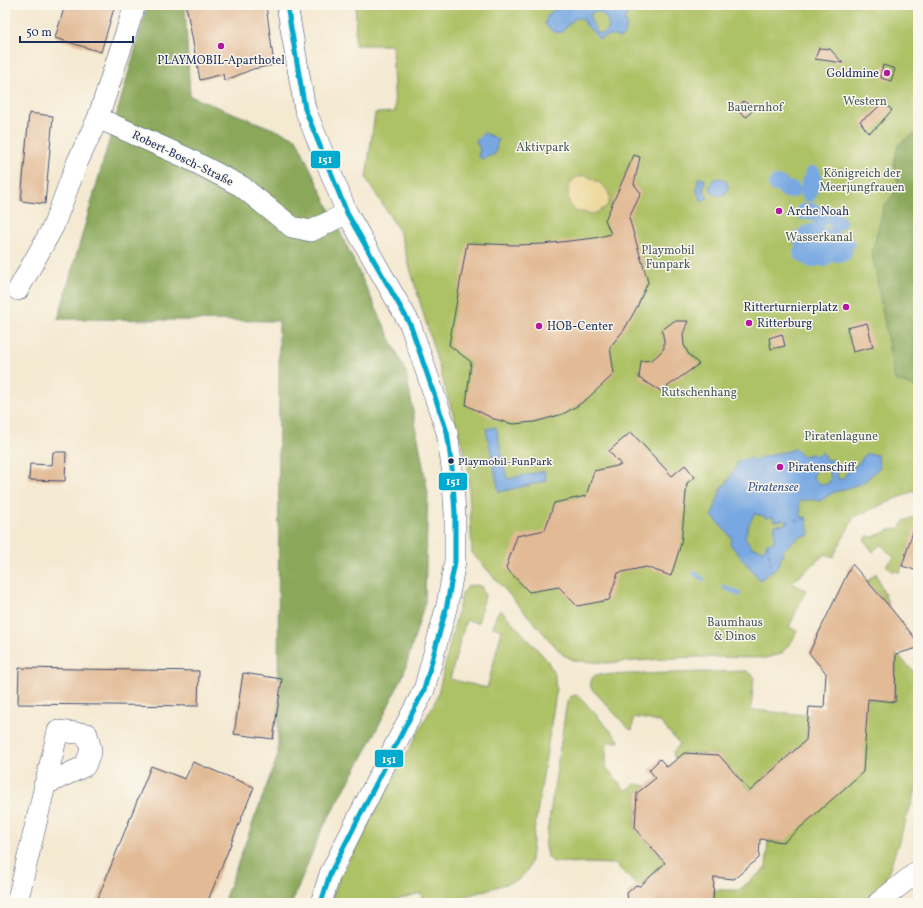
<svg xmlns="http://www.w3.org/2000/svg" width="923" height="908" font-family="Vollkorn,serif">
  <rect width="100%" height="100%" fill="#fbf7ec"/>
  <filter id="ink" filterUnits="userSpaceOnUse"><feTurbulence type="fractalNoise" baseFrequency=".025" numOctaves="2"/><feDisplacementMap in="SourceGraphic" scale="8" xChannelSelector="R" yChannelSelector="G"/><feConvolveMatrix kernelMatrix="1 2 1 2 8 2 1 2 1" color-interpolation-filters="sRGB"/></filter>
  <filter id="wash" filterUnits="userSpaceOnUse"><feTurbulence type="fractalNoise" baseFrequency=".012" numOctaves="4" result="noise"/><feDisplacementMap in="SourceGraphic" scale="16" xChannelSelector="R" yChannelSelector="G"/><feGaussianBlur stdDeviation="0.9" result="paint"/><feColorMatrix in="noise" values="0 0 0 0 0 0 0 0 0 0 0 0 0 0 0 0 0 1.4 0 .05"/><feComposite in="paint" operator="in"/></filter>
  <g filter="url(#wash)">
    <rect width="100%" height="100%" fill="#f4e9d1"/>
    <!-- green -->
    <path fill="#adc165" stroke="#647862" d="M356,5H918V489L854,517L833,557L825,554L791,583L806,590L789,627L797,631L792,641L781,654L765,658L691,657L607,663L576,661L563,655L472,553L468,465L399,231L366,178L375,113L395,112L392,45H355Z
      M916,516L918,517V524H916L900,572L892,571L886,565L894,558L881,544L873,552L864,540L867,536L873,537L890,530L899,529L904,521Z
      M876,573L889,606L867,581Z
      M476,585L481,586L485,596L478,623L466,620L450,679L487,688L502,630L493,627L497,613L501,610L547,660L555,675L556,693L534,833L531,860L527,871L518,880L444,903H423L421,893L384,903H331L339,878L437,698L462,594L468,586Z
      M896,654L918,675V784L885,883L861,903H713L714,890H739L766,868L768,840L784,842L862,699L895,701Z
      M747,671L754,676L751,710L808,715L806,740L750,791L718,755L684,753L675,760L673,752L680,744L660,722L634,717L632,730L629,729L591,688C590,682 591,679 595,675Z
      M575,695L580,697L619,740V742H607L606,767L626,791L635,784L647,786L637,793L635,829L665,863L640,886L636,885L615,864L553,862L547,856L545,847L567,702L570,697Z"/>
    <!-- forest -->
    <path fill="#8aa75a" stroke="#526b5c" d="M148,5H185L190,96L296,138L406,372L428,493L425,602L403,676L367,749L320,833L292,903H223L278,755L279,321L58,319Z
      M918,134V388L895,380L872,253L884,206L899,188L894,163L898,145L912,135Z"/>
    <!-- sand -->
    <path fill="#eeda9e" stroke="#84847e" d="M585,175C595,180 617,190 607,206C605,208 601,209 599,211C594,215 591,214 585,212C583,212 580,212 578,212C567,208 565,187 573,180C576,177 581,176 585,175Z"/>
    <!-- water -->
    <path fill="#78a8e2" stroke="#4a6ca0" fill-rule="evenodd" d="M558,5H630L624,22H627L625,34L620,38L610,35L599,39L587,26L583,19L577,18L573,20L562,32C554,33 550,31 545,24L547,17ZM594,11C605,13 610,20 608,31L601,34L597,32L590,18L591,14Z
      M484,133L498,139L495,154L482,159L478,156L480,149L476,141Z
      M710 187a9 9 0 1 1 18 0a9 9 0 1 1-18 0Z
      M698,178L705,179L703,190L708,198L702,202L697,191Z
      M496,427L507,479L544,471L546,481L499,492L486,429Z
      M796,449L802,456L813,454L815,456L822,452L827,461L832,459L837,470L838,479H843L847,472L856,466L866,454L877,455L880,467L863,483L832,493L820,501C813,499 806,500 799,501L801,517H806L809,535L799,537L784,549L778,566L760,580L730,544L732,538L712,516L722,486L725,485C730,479 732,472 737,466V461L751,458L755,462L759,458ZM823,467L829,471L831,478L828,484C820,485 817,483 813,477L816,470ZM754,514L765,516V518L773,517L774,521L785,520L786,524L775,525C775,531 774,536 774,542L767,543L764,550L751,547L745,537L748,526Z"/>
    <g fill="none" stroke-linecap="round" stroke-linejoin="round">
      <!-- stream -->
      <path stroke="#78a8e2" stroke-width="4.5" d="M694,573L703,579
        M724,587L739,594"/>
      <!-- canal -->
      <path stroke="#78a8e2" stroke-width="16" d="M776,184L781,185L787,190H793
        M809,194V182L815,183L813,174
        M803,212L813,211L821,218L827,215L838,222
        M807,233L817,231L822,238L832,236L835,241L841,244L844,243L847,244
        M800,238L806,246L815,243L820,249L829,248L836,254L844,253
        M801,253L812,260L819,256L824,259"/>
      <!-- ferry -->
      <path stroke="#3c598c" stroke-width="1" stroke-dasharray="5 4" stroke-linecap="butt" d="M785,522L807,519
        M767,543L772,571"/>
    </g>
    <g id="blocks">
      <!-- building -->
      <path fill="#e2ba95" d="M65,5H115L101,52L55,38Z
        M186,5H266L274,65L253,69L224,81L223,74L200,80Z
        M819,48L830,49L843,63L815,59Z
        M883,65L895,69L891,81L881,78V73Z
        M743,101L754,108L747,117L737,111Z
        M883,102L892,110L877,127L868,133L860,121L873,112Z
        M29,113L53,116L45,204L21,201Z
        M634,155L640,157L634,184L641,193L629,218L648,282L637,307L624,330L610,347L614,374L588,398L577,406L563,414L535,422L513,424L494,419L466,405L471,362L449,345L467,243L516,245L543,244L595,238L611,234L605,220Z
        M674,321H688L683,334L684,345L689,355L699,364L661,391L639,378L641,361L652,360L660,353L664,348V341L662,330Z
        M867,323L873,347L853,352L847,328Z
        M782,334L785,346L771,349L769,338Z
        M631,432L672,476L685,465L695,477L687,483L681,544L671,576L646,567L618,573L609,600L577,606L559,587L529,592L506,568L517,536L545,530L554,503L586,496L594,471L621,465L609,451Z
        M53,452H66L65,481L29,480L30,464L52,465Z
        M915,525H918V571L902,566Z
        M852,564L889,606L918,642V648L896,654L895,702L868,699L863,772L784,842L760,839L759,858L734,879L714,877L713,903H628L627,893L636,885L640,886L665,863L635,829L637,793L656,778L649,770L660,759L667,767L684,753L719,755L750,791L806,740L809,707L824,708L826,673L809,653Z
        M19,668L199,671L198,706L18,704Z
        M243,673L282,679L273,739L234,734Z
        M193,762L254,787L207,903H96L151,766L185,779Z"/>
    </g>
  </g>
  <g filter="url(#ink)">
    <use href="#blocks" fill-opacity="0" stroke="#3c4b6f" stroke-width="1"/>
    <g fill="none" stroke-linecap="round" stroke-linejoin="round">
      <defs>
        <path id="minor" d="M287,5L305,109L347,213L410,324L447,432L452,468L455,513V561L447,605L424,690L378,778L330,874L321,903
          M98,118L135,5
          M18,290L53,227L77,163L98,118L187,158L241,186L292,227L311,231L347,213
          M17,903L58,731L87,734L91,750L85,766L44,785
          M878,903L918,871"/>
      </defs>
      <!-- minor casing -->
      <use href="#minor" stroke="#3c4b6f" stroke-width="22"/>
      <!-- minor -->
      <use href="#minor" stroke="#fff" stroke-width="21"/>
      <defs>
        <path id="bus-1" d="M287,5L305,109L347,213L410,324L447,432L452,468L455,513V561L447,605L424,690L330,874L321,903"/>
      </defs>
      <!-- bus-1 casing -->
      <use href="#bus-1" stroke="#fbf7ec" stroke-width="8"/>
      <!-- bus-1 -->
      <use href="#bus-1" stroke="#00a9ce" stroke-width="5"/>
    </g>
  </g>
  <!-- markers -->
  <g fill="#b5179e" stroke="#fbf7ec" stroke-width="1.5">
    <circle cx="221" cy="46" r="4"/>
    <circle cx="887" cy="73" r="4"/>
    <circle cx="779" cy="211" r="4"/>
    <circle cx="846" cy="307" r="4"/>
    <circle cx="749" cy="323" r="4"/>
    <circle cx="539" cy="326" r="4"/>
    <circle cx="780" cy="467" r="4"/>
  </g>
  <circle fill="#1b2f5e" stroke="#fbf7ec" stroke-width="1.5" cx="451" cy="461" r="3.5"/>
  <g text-anchor="middle" stroke-width="3" stroke-linejoin="round" paint-order="stroke">
    <!-- bus labels -->
    <g font-size="11" fill="#1b2f5e" stroke="#fbf7ec" text-anchor="start">
      <text x="458" y="465">Playmobil-FunPark</text>
    </g>
    <!-- poi labels -->
    <g font-size="12" fill="#1b2f5e" stroke="#fbf7ec" text-anchor="start">
      <text x="221" y="64" text-anchor="middle">PLAYMOBIL-Aparthotel</text>
      <text x="879" y="77" text-anchor="end">Goldmine</text>
      <text x="787" y="215">Arche Noah</text>
      <text x="838" y="311" text-anchor="end">Ritterturnierplatz</text>
      <text x="757" y="327">Ritterburg</text>
      <text x="547" y="330">HOB-Center</text>
      <text x="788" y="471">Piratenschiff</text>
    </g>
    <!-- park labels -->
    <g font-size="12" fill="#475b60" stroke="#fbf7ec">
      <text x="865" y="105">Western</text>
      <text x="755" y="111">Bauernhof</text>
      <text x="543" y="151">Aktivpark</text>
      <text x="862" y="177">Königreich der<tspan x="862" dy="14">Meerjungfrauen</tspan></text>
      <text x="819" y="241">Wasserkanal</text>
      <text x="668" y="254">Playmobil<tspan x="668" dy="14">Funpark</tspan></text>
      <text x="699" y="396">Rutschenhang</text>
      <text x="841" y="440">Piratenlagune</text>
      <text x="735" y="626">Baumhaus<tspan x="735" dy="14">&amp; Dinos</tspan></text>
    </g>
    <!-- street labels -->
    <g font-size="12" fill="#1b2f5e" stroke="#fbf7ec">
      <text transform="translate(183 158) rotate(26)" y="4">Robert-Bosch-Straße</text>
    </g>
    <!-- water labels -->
    <g font-size="13" font-style="italic" fill="#3c598c" stroke="#fbf7ec">
      <text x="773" y="491">Piratensee</text>
    </g>
  </g>
  <g stroke="#fbf7ec" stroke-width="1.5">
    <rect x="310" y="150" width="31" height="19" rx="4" fill="#00a9ce"/>
    <rect x="438" y="472" width="30" height="19" rx="4" fill="#00a9ce"/>
    <rect x="374" y="749" width="30" height="19" rx="4" fill="#00a9ce"/>
  </g>
  <g font-size="11" text-anchor="middle" font-weight="bold" fill="#fff">
    <text x="325" y="163">151</text>
    <text x="453" y="485">151</text>
    <text x="389" y="763">151</text>
  </g>
  <!-- margin -->
  <rect width="923" height="908" fill="none" stroke="#fbf7ec" stroke-width="20"/>
  <!-- scale -->
  <path d="M20 36v6h113v-6" fill="none" stroke="#1b2f5e" stroke-width="2"/>
  <text x="26" y="36" font-size="12" fill="#1b2f5e" stroke="#fbf7ec" stroke-width="3" paint-order="stroke">50 m</text>
</svg>
